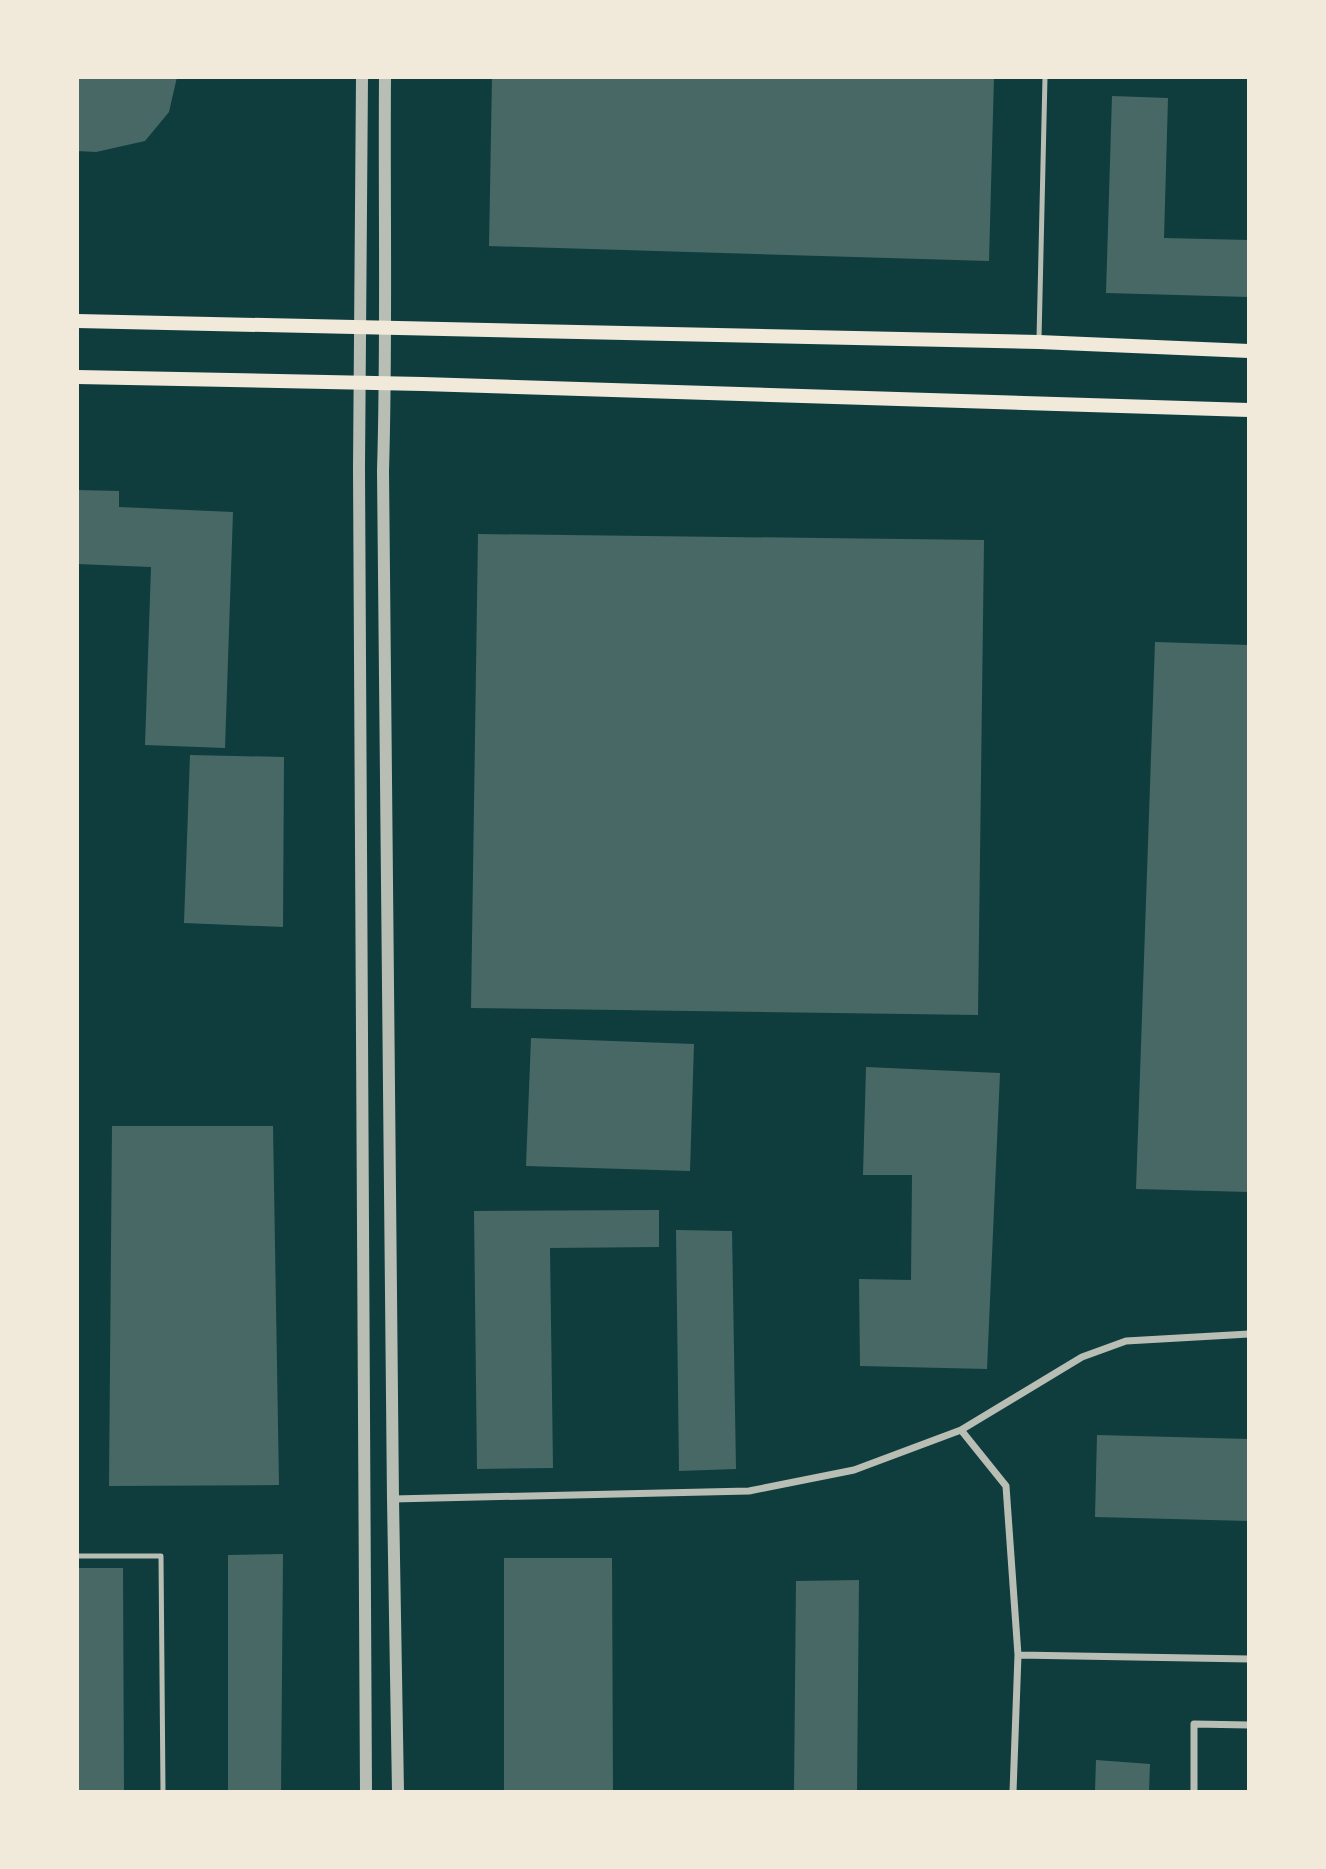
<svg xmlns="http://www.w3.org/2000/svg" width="1326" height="1869" font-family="Montserrat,sans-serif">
  <rect width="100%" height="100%" fill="#0f3d3e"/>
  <!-- building -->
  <path fill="#486865" d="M77,77H177L169,112L145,141L96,152L77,151Z
    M492,77H994L989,261L489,246Z
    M1112,96L1168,98L1164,238L1249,240V297L1106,293Z
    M77,490L119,491V507L233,512L225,748L145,745L151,567L77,564Z
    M478,534L984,540L978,1015L471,1008Z
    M1155,642L1249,645V1192L1136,1189Z
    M190,755L284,757L283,927L184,923Z
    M531,1038L694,1044L690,1171L526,1166Z
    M866,1067L1000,1073L987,1369L860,1366L859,1279L911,1280L912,1175H863Z
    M112,1126H273L279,1485L109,1486Z
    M659,1210V1247L550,1248L553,1468L477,1469L474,1211Z
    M676,1230L732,1231L736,1469L679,1471Z
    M1097,1435L1249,1439V1521L1095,1517Z
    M283,1554L281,1792H228V1555Z
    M504,1558H612L613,1792H504Z
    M78,1568H123L124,1792H77Z
    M859,1580L857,1792H794L796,1581Z
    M1096,1760L1150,1764L1149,1792H1095Z"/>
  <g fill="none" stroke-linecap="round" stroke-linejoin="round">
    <!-- service -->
    <path stroke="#b8beb3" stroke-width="5" d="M1039,339L1045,77
      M77,1556H161L163,1792"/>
    <!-- minor -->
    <path stroke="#b8beb3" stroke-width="7" d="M961,1430L1006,1486L1018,1655L1013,1792
      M393,1499L749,1491L854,1470L961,1430L1082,1357L1126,1341L1249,1334
      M1018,1655L1249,1659
      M1194,1792V1724L1249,1725"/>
    <!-- tertiary -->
    <path stroke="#b8beb3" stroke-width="12" d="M362,77L359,468L366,1792
      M385,77C384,208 387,339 383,471L393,1499L398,1792"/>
    <!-- secondary -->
    <path stroke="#f1e9da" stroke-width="14" d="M77,321L1039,342L1249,351
      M77,377L423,384L1249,410"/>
  </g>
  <!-- border -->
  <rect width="1326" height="1869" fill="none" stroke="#f1e9da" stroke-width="158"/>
</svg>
